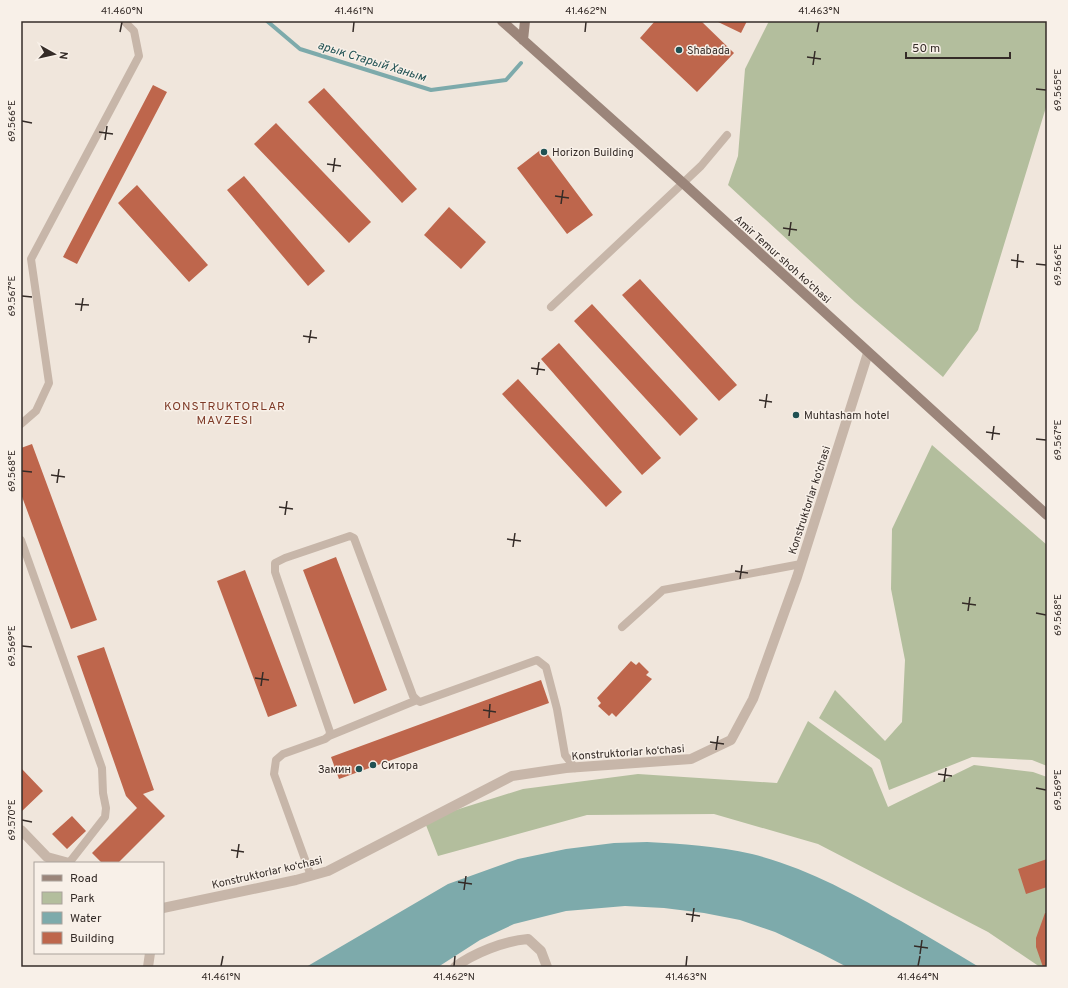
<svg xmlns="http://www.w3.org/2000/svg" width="1068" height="988" font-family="Overpass,sans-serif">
  <rect width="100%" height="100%" fill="#f0e6dc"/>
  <!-- green -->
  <path fill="#b3be9d" d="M769,21H1047V104L978,330L943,377L855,302L728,185L738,156L745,69Z
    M932,445L1047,545V766L1032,760L972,757L889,790L880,760L819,718L835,690L885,741L902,722L905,660L891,589L892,529Z
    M808,721L872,768L888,807L974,765L1033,772L1047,777V967H1040L988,932L818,844L714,814L587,815L438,856L424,820L523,789L638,774L777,783Z"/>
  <!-- water -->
  <path fill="#7daaab" d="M647,842C682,844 717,846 752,854C805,867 854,894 901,921C927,936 953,951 979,967H847L820,953L775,932L740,920L704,913L664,908L625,906L566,911L514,924L480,940L438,967H306L448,884L518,859L566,849L614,843Z"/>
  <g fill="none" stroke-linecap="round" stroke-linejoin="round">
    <!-- stream -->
    <path stroke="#7daaab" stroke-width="4" d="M267,21L300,49L431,90L506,80L521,63"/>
  </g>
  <!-- building -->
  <path fill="#be664c" d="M655,21H701L734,53L697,92L640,38Z
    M716,21H747L741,33Z
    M153,85L167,92L77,264L63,257Z
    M324,88L417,189L402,203L308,102Z
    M276,123L371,222L349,243L254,144Z
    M543,148L593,215L567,234L517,168Z
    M244,176L325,271L308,286L227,190Z
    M137,185L208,265L189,282L118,203Z
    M449,207L486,242L461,269L424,235Z
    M640,279L737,385L719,401L622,295Z
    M592,304L698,419L680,436L574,321Z
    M559,343L661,458L642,475L541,359Z
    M518,379L622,492L606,507L502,394Z
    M32,444L97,620L71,629L21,494V448Z
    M336,557L387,690L354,704L303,570Z
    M245,570L297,706L268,717L217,581Z
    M104,647L154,790L143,794L165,816L118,863H102L92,853L137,808L126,796L77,656Z
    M631,661L636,665L639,662L649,672L646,675L652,679L616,717L612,713L609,716L598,706L601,703L597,698Z
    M541,680L549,703L339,779L331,757Z
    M21,768L43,791L21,812Z
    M72,816L86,831L67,849L52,834Z
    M1047,859V887L1026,894L1018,869Z
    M1045,913H1047V967H1043L1036,947V938Z"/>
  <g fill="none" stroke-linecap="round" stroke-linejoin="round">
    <!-- lane -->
    <path stroke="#c7b6a9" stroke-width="8" d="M551,307L683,183L701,166L727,135
      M21,424L36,411L49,383L31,259L139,56L134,31L124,21
      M21,540L102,768L103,793L106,808L105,817L69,863
      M622,627L663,590L801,564
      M329,736L417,700
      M311,876L274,774L276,760L283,754L325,739L329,736L330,732L275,572V563L285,558L350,536L354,538L413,696L417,700L420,702L537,660L546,667L557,709L565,755L575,768"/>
    <!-- street -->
    <path stroke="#c7b6a9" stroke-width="10" d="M21,830L47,857L69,863
      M163,908L296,880L328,871L512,776L566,768L691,759L731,740L753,699L797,577L868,353
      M148,967L150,953
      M455,967C474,953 504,941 528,939L541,951L547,967"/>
    <!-- secondary -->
    <path stroke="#9b857a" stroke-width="10" d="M502,21L683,183L1047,515
      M523,40L525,21"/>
  </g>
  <!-- ticks -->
  <path fill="none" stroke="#352c28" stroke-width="1.5" d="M120,32L122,22M353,32L354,22M585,32L586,22M817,32L819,22M807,57L821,59M813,65L815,51M1036,89L1046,90M22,121L32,123M99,132L113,134M105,140L107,126M327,164L341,166M333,172L335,158M555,196L569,198M561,204L563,190M783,228L797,230M789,236L791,222M1011,260L1024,262M1036,264L1046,265M1017,268L1018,254M22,296L32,297M75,304L89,305M81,311L83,298M303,336L317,338M309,343L311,330M531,368L545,370M537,375L539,362M759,400L772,402M765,408L767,394M986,432L1000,434M1036,439L1046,440M992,440L994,426M22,471L32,472M51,475L65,477M57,483L59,469M279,507L293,509M285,515L287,501M507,539L521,541M513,547L515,533M735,571L748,573M740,579L742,565M962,603L976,605M968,611L970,597M1036,613L1046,615M22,646L32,647M255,678L269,680M261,686L263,672M483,710L496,712M489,718L490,704M710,742L724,744M716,750L718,736M938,774L952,776M944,782L946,768M1036,788L1046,790M22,820L32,822M231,850L244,852M237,858L239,844M458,882L472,884M464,890L466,876M686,914L700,916M692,922L694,908M914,946L928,948M920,954L922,940M221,966L223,956M454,966L455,956M686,966L687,956M918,966L920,956"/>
  <!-- markers -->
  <g fill="#205153" stroke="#f8f0e8" stroke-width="1.5">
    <circle cx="679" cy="50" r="4"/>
    <circle cx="544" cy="152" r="4"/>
    <circle cx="796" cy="415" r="4"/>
    <circle cx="373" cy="765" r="4"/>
    <circle cx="359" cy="769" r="4"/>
  </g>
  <g text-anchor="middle" stroke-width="3" stroke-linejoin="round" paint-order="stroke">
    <!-- poi labels -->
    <g font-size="11" fill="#352c28" stroke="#f8f0e8" text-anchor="start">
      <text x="687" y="54">Shabada</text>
      <text x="552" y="156">Horizon Building</text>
      <text x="804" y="419">Muhtasham hotel</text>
      <text x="381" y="769">Ситора</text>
      <text x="351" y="773" text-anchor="end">Замин</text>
    </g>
    <!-- street labels -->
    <g font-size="11" fill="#352c28" stroke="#f8f0e8">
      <text transform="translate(783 259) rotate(42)" y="4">Amir Temur shoh ko‘chasi</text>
      <text transform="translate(809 500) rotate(-72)" y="4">Konstruktorlar ko‘chasi</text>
      <text transform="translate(628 752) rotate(-4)" y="4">Konstruktorlar ko‘chasi</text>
      <text transform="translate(267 872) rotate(-13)" y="4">Konstruktorlar ko‘chasi</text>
    </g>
    <!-- water labels -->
    <g font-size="12" font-style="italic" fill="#205153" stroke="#f8f0e8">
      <text transform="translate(372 61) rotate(17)" y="4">арык Старый Ханым</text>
    </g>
    <!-- neighbourhood labels -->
    <g font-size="12" letter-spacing="1" fill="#7e3a27" stroke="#f8f0e8">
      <text x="225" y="410">KONSTRUKTORLAR<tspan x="225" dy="14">MAVZESI</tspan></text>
    </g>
  </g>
  <!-- border -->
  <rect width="1068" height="988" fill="none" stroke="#f8f0e8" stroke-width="44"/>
  <!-- legend -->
  <rect x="34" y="862" width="130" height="92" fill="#f8f0e8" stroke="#aaa29b"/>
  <rect x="42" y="875" width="20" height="6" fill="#9b857a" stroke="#aaa29b"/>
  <text x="70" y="882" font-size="12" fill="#352c28">Road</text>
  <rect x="42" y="892" width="20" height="12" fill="#b3be9d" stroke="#aaa29b"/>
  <text x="70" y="902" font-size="12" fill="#352c28">Park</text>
  <rect x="42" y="912" width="20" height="12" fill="#7daaab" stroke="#aaa29b"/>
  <text x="70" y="922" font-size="12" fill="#352c28">Water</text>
  <rect x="42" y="932" width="20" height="12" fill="#be664c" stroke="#aaa29b"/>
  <text x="70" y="942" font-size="12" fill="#352c28">Building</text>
  <!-- north arrow -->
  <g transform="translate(54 54) rotate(98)" stroke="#f8f0e8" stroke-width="3" paint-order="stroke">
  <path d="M0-3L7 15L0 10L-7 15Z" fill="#352c28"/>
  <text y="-6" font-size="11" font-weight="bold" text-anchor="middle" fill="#352c28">N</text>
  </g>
  <!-- scale -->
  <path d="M906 52v6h104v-6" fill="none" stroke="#352c28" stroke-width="2"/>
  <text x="912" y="52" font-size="12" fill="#352c28" stroke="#f8f0e8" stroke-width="3" paint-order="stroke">50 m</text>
  <rect x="22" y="22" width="1024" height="944" fill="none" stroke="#352c28" stroke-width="1.5"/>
  <g font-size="10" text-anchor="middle" fill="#352c28">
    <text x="122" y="14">41.460°N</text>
    <text x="354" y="14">41.461°N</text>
    <text x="586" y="14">41.462°N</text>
    <text x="819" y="14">41.463°N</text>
    <text transform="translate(1057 90) rotate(-90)" y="4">69.565°E</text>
    <text transform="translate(11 121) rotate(-90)" y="4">69.566°E</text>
    <text transform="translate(1057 265) rotate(-90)" y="4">69.566°E</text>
    <text transform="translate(11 296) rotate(-90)" y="4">69.567°E</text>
    <text transform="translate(1057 440) rotate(-90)" y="4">69.567°E</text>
    <text transform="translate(11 471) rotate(-90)" y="4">69.568°E</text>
    <text transform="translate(1057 615) rotate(-90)" y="4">69.568°E</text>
    <text transform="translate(11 646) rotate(-90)" y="4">69.569°E</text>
    <text transform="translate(1057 790) rotate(-90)" y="4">69.569°E</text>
    <text transform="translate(11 820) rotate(-90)" y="4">69.570°E</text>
    <text x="221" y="980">41.461°N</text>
    <text x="454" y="980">41.462°N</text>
    <text x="686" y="980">41.463°N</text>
    <text x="918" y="980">41.464°N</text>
  </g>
</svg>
